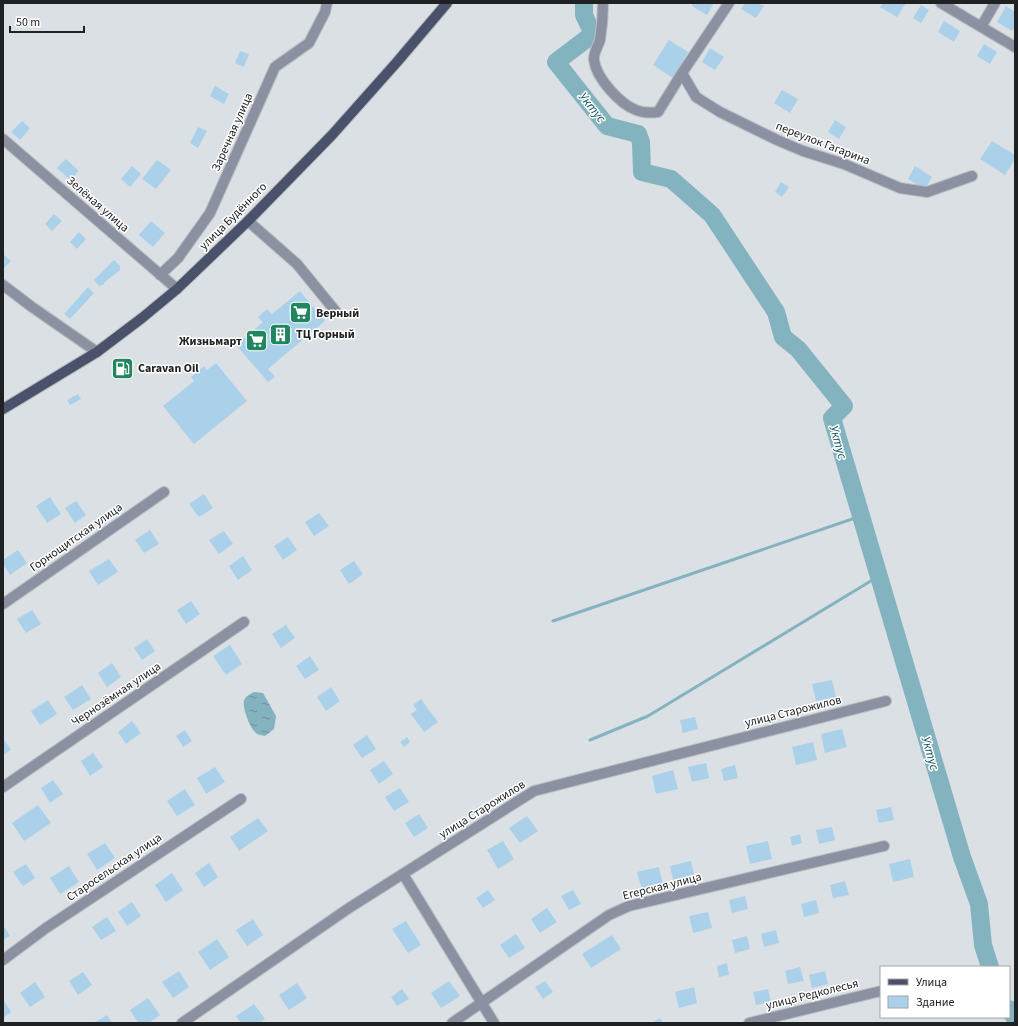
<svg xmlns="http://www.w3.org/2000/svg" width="1018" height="1026" font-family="'Source Sans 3',sans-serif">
  <defs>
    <pattern id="water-ripples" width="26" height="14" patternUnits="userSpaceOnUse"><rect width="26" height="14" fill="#84b3c0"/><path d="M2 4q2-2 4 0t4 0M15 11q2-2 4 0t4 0" fill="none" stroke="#6c919c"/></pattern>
  </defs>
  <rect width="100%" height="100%" fill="#dbe0e5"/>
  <!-- water -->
  <path fill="url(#water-ripples)" d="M254,692L263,693L276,716L274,729L265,736C262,735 258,735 256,733C250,728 242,708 244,700C246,696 250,694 254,692Z"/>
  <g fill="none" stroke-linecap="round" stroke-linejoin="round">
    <!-- stream -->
    <path stroke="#84b3c0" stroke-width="3" d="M553,621L861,516
      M590,740L648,716L879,576"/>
    <!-- river -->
    <path stroke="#84b3c0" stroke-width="18" d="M584,3V15L593,34L556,62L607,126L638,134L641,142L642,172L671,179L712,215L776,312L783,337L798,349L844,406L832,418L962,857L979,904L983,945L990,967
      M1009,1009L1015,1018"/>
  </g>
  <!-- building -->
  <path fill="#aad1e9" d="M693,3H714L707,15L692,6Z
    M745,3H758L764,6L756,18L741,9Z
    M883,3H906L897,17L880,7Z
    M921,5L929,10L921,23L913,18Z
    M1006,6L1015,12V27L1012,31L997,22Z
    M944,21L960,31L954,42L938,32Z
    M669,40L688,52L673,78L653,65Z
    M984,44L997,52L990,64L977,56Z
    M710,48L724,57L715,70L702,62Z
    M240,51L249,54L244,67L235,63Z
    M215,86L229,94L224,104L210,96Z
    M782,90L798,99L790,113L774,103Z
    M835,120L846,127L839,139L828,132Z
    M22,121L30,128L20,140L11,132Z
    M198,127L207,131L198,148L190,143Z
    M992,141L1015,155V159L1005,175L980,159Z
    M66,159L79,171L70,180L57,168Z
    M157,160L171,170L156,189L142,179Z
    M132,166L141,174L130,187L121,179Z
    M915,166L932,177L925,189L908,179Z
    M781,182L789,187L782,197L775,192Z
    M54,214L62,221L52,231L45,224Z
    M151,221L165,233L153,247L139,235Z
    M79,232L86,239L77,249L70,242Z
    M3,254L11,261L3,269Z
    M114,260L120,266V270L105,282L103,285L99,286L94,280Z
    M88,287L94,293L70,319L64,314Z
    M300,291L325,321L268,369L275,377L268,382L236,345L263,322L258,317L267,309L272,314Z
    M126,361L130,368L117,374L113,367Z
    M216,363L247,401L194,444L163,406L194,381L191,377L204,366L207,370Z
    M78,394L81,399L70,405L67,400Z
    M204,494L213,508L199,517L189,504Z
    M50,497L61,514L47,523L36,506Z
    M76,501L86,515L75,523L65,508Z
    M319,513L329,526L314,536L305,522Z
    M150,530L159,544L144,553L135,540Z
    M224,531L233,544L219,554L209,540Z
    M288,537L297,550L283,560L274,546Z
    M18,550L27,563L10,575L3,564V560Z
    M243,556L252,570L238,580L229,566Z
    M109,559L118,572L98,585L89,571Z
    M354,561L363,574L349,584L340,570Z
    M191,601L200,614L186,624L177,610Z
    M32,610L41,624L26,633L17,619Z
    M286,625L295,638L281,648L272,634Z
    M147,639L155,651L142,660L134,648Z
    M230,645L242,664L226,675L213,656Z
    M310,656L319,670L305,679L296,666Z
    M112,663L121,677L107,687L98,673Z
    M832,680L836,697L816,701L812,684Z
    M82,685L91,699L73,710L64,697Z
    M331,687L340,701L326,711L317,697Z
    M421,699L438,722L424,732L411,714L417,710L413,705Z
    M48,700L57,714L40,725L31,711Z
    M695,717L698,729L683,733L680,720Z
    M132,721L141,733L126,744L118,732Z
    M842,729L847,747L825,753L821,734Z
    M185,730L192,741L183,747L176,736Z
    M367,735L376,749L362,758L353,745Z
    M407,737L410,742L404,747L400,742Z
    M3,738L11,750L3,755Z
    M813,742L817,760L796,765L792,747Z
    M93,753L103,767L90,776L81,761Z
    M384,761L393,774L379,784L370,770Z
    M706,763L709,778L692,782L688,767Z
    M735,765L738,778L724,781L721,769Z
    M215,767L225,782L206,794L197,778Z
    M673,770L678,789L656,794L652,776Z
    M53,780L63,794L50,803L41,788Z
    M400,788L409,802L394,811L385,797Z
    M185,789L195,805L177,816L167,801Z
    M38,805L51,823L24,841L12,823Z
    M891,807L894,820L879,823L876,810Z
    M419,814L428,828L414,837L405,823Z
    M527,816L538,831L520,843L509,828Z
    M258,818L268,831L239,851L230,837Z
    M832,827L835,840L819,844L816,830Z
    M800,834L802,843L792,846L790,837Z
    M503,841L514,859L498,869L487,850Z
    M768,841L772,859L750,864L746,846Z
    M105,843L115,858L97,870L87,854Z
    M910,859L914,877L893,882L889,864Z
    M691,861L695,879L674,884L670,866Z
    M209,863L218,877L204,887L195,873Z
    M26,864L35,878L23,886L13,872Z
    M69,866L79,882L60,894L50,878Z
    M659,867L663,885L642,890L637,872Z
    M172,873L183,890L166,902L155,885Z
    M845,881L849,895L833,898L830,885Z
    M488,890L495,900L483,908L476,898Z
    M573,890L581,904L569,910L561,896Z
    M745,896L748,909L732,913L729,900Z
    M816,900L819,913L804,917L801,904Z
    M132,902L141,916L127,926L118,912Z
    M547,908L557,922L540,933L531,919Z
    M708,912L712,928L693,933L689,916Z
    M107,917L116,931L101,940L92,927Z
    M253,919L263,935L247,946L236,930Z
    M406,921L421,945L408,953L392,929Z
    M3,925L10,936L3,940Z
    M776,930L779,943L764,947L761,934Z
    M516,934L525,948L509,958L500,945Z
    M612,935L621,949L591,968L582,954Z
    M747,936L750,949L735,953L732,940Z
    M217,939L229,957L210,970L198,952Z
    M727,963L729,975L719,977L717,966Z
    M800,967L804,981L788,984L785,971Z
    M179,971L189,987L173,998L162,982Z
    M825,971L828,984L812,988L809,975Z
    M83,972L92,985L78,995L69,981Z
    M449,981L460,996L441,1008L431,993Z
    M545,981L553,992L543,999L535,987Z
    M35,982L45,997L30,1007L20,993Z
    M297,983L307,998L289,1010L279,995Z
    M694,987L697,1003L679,1008L675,992Z
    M402,989L409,999L397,1006L391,997Z
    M768,989L771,1002L756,1005L753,992Z
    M148,998L160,1015L149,1023H138L130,1010Z
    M3,999L11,1012L3,1018Z
    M254,1004L265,1019L259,1023H241L236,1016Z
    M107,1015L112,1023H94Z
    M660,1018L663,1023H652Z"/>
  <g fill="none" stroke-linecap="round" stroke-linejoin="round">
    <defs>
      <path id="minor" d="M603,3C603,15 602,28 600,40C598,46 593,54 594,60C596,78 620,104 636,110C643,113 651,113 658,112L682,73L729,3
        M941,3L1015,47
        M981,27L995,3
        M682,73L696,97L720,112L777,140L803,151L844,164L900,188L927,192L972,176
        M3,139L177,289
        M248,221L297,264L337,313
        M160,275L178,258L210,213L275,67L309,43L325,12L327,3
        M3,285L32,307L97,352
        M3,604L164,492
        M3,787L244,622
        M403,874L494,1023
        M3,960L46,928L241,799
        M182,1023L349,908L534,791L886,701
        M452,1023L609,915L629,906L884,846
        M749,1023L881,991"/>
      <path id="major" d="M3,409L97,352L142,318L177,289L248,221L332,135L397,62L447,3"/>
    </defs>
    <!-- minor casing -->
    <use href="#minor" stroke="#b9bec2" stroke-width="12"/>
    <!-- major casing -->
    <use href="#major" stroke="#b9bec2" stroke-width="12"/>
    <!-- minor -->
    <use href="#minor" stroke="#8c91a1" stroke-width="10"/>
    <!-- major -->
    <use href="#major" stroke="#49516b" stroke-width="10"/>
  </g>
  <!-- icons -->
  <defs>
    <symbol id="supermarket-square" viewBox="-11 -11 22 22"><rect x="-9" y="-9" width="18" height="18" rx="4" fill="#21855f" stroke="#fff"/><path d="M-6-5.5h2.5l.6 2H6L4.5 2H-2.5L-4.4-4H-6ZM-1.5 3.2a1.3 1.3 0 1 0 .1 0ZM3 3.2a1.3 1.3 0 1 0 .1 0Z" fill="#fff"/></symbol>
    <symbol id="building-square" viewBox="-11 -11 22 22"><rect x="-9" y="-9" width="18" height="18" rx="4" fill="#21855f" stroke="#fff"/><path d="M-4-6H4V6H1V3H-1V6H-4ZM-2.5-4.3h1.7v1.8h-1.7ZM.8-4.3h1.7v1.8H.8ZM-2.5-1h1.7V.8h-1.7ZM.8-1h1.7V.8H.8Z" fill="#fff"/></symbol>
    <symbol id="fuel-square" viewBox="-11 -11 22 22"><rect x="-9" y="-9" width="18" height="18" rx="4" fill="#21855f" stroke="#fff"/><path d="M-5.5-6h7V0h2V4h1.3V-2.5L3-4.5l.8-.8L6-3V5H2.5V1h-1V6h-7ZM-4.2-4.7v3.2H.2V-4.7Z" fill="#fff"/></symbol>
  </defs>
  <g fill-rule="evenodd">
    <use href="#supermarket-square" x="288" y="300" width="25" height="25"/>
    <use href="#building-square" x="268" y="322" width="25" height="25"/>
    <use href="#supermarket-square" x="244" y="328" width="25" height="25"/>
    <use href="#fuel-square" x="110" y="356" width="25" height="25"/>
  </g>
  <g text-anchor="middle" stroke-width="3" stroke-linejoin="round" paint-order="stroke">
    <!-- street labels -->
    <g font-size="12" fill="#202123" stroke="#fff">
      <text transform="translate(232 132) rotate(-66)" y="4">Заречная улица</text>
      <text transform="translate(823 143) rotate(21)" y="4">переулок Гагарина</text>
      <text transform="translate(98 204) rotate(41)" y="4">Зелёная улица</text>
      <text transform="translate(233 216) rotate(-45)" y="4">улица Будённого</text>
      <text transform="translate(76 537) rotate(-35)" y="4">Горнощитская улица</text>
      <text transform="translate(116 694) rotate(-34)" y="4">Чернозёмная улица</text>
      <text transform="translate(793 711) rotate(-14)" y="4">улица Старожилов</text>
      <text transform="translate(482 809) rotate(-32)" y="4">улица Старожилов</text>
      <text transform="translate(114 867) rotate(-34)" y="4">Старосельская улица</text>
      <text transform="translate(662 886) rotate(-14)" y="4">Егерская улица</text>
      <text transform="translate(812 994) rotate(-14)" y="4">улица Редколесья</text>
    </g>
    <!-- poi labels -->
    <g font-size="12" font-weight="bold" fill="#202123" stroke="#fff" text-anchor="start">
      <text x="316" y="317">Верный</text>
      <text x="296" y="338">ТЦ Горный</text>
      <text x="242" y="345" text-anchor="end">Жизньмарт</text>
      <text x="138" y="372">Caravan Oil</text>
    </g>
    <!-- water labels -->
    <g font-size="13" font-style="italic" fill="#105261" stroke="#fff">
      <text transform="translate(593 107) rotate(51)" y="5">Уктус</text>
      <text transform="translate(839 442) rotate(74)" y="5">Уктус</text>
      <text transform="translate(931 753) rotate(74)" y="5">Уктус</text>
    </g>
  </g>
  <!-- border -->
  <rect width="1018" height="1026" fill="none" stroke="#202123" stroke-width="8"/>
  <!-- legend -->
  <rect x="880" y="966" width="130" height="52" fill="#ffffff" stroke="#a6a6a7"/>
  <rect x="888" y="979" width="20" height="6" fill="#49516b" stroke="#a6a6a7"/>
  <text x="916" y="986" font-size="12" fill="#202123">Улица</text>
  <rect x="888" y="996" width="20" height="12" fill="#aad1e9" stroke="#a6a6a7"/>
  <text x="916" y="1006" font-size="12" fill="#202123">Здание</text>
  <!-- scale -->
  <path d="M10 26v6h74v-6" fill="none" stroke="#202123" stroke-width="2"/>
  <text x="16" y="26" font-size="12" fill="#202123" stroke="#ffffff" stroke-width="3" paint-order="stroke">50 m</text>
</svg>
